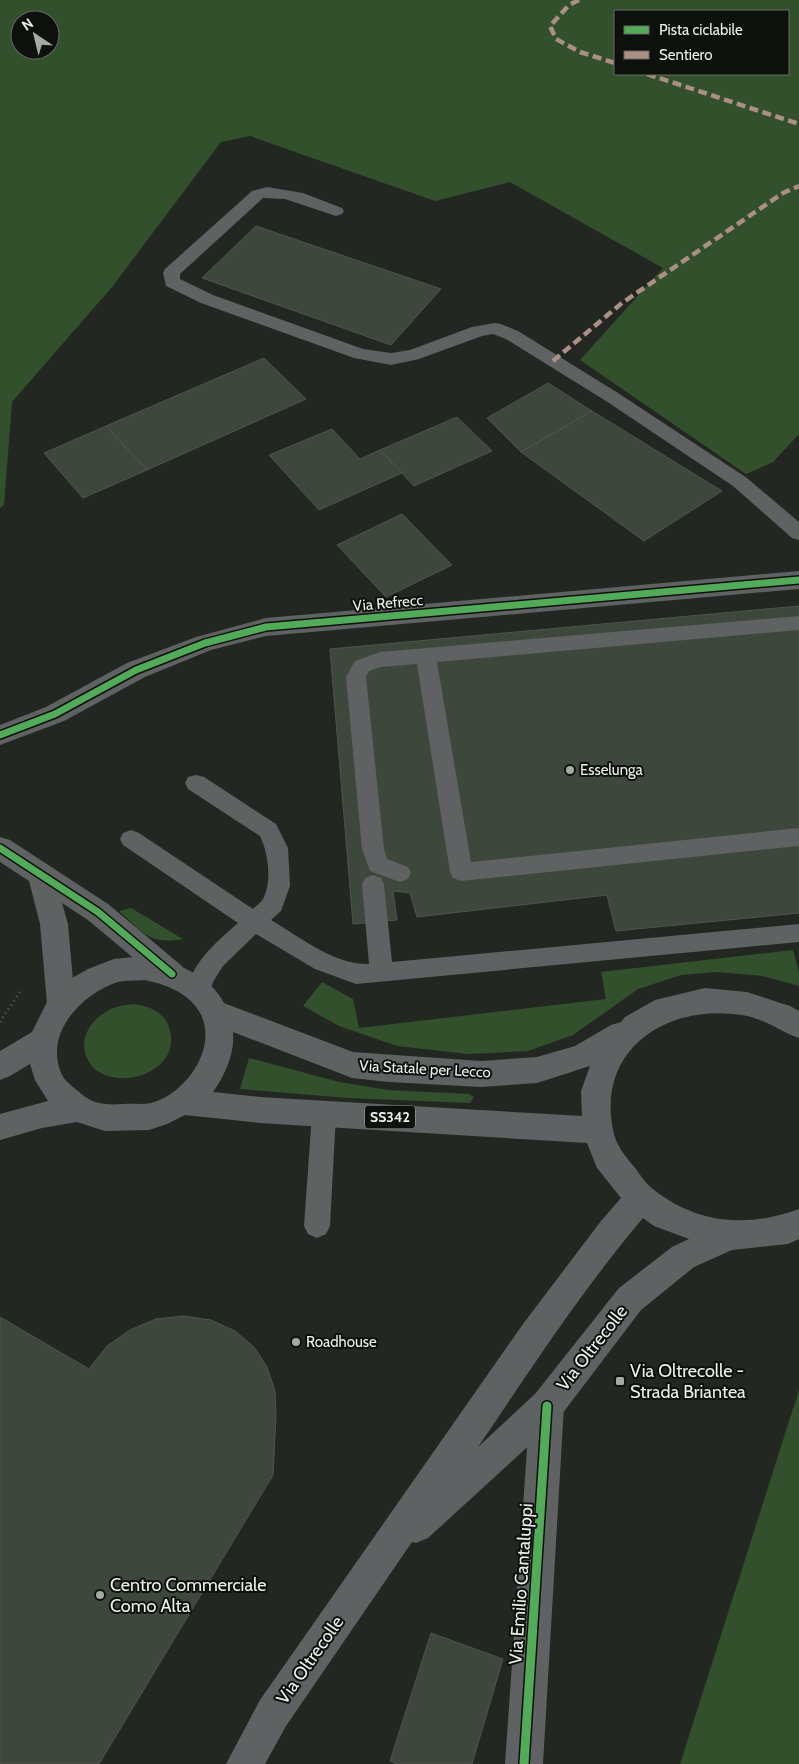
<svg xmlns="http://www.w3.org/2000/svg" width="799" height="1764" font-family="Cabin,sans-serif">
  <rect width="100%" height="100%" fill="#232722"/>
  <!-- green -->
  <path fill="#33502c" fill-rule="evenodd" d="M0,0H799V434L773,462L746,474L580,360L663,268L510,182L435,201L250,136L221,142L112,287L12,402L4,505L0,508ZM788,11V74H615V11ZM20,20H50V50H20Z
    M131,908L183,939C148,945 143,932 119,911Z
    M793,950L799,972V986L763,976L718,972L681,975L638,989L573,1035L528,1051L468,1054L397,1046L339,1026L303,1006L322,982L353,999L359,1028L606,999L601,972Z
    M134,1004C144,1006 155,1008 162,1016C168,1021 170,1029 171,1036C174,1067 137,1083 112,1077C105,1076 96,1071 92,1066C73,1042 91,1016 116,1007C121,1005 128,1005 134,1004Z
    M249,1058L339,1082L388,1090L469,1094L474,1097L470,1103L348,1098L240,1089Z
    M799,1390V1764H680Z"/>
  <!-- building -->
  <path fill="#3d473b" stroke="#50534f" d="M256,226L441,289L391,345L202,278Z
    M264,358L306,399L147,470L106,426Z
    M548,383L592,411L521,452L487,418Z
    M592,411L722,491L644,541L521,452Z
    M457,417L492,451L414,486L380,450Z
    M106,426L147,470L83,498L44,453Z
    M332,429L360,459L380,450L402,473L319,510L269,455Z
    M402,514L452,565L386,597L337,545Z
    M799,606V913L616,931L607,895L417,917L410,893L393,891L397,920L353,924L330,649Z
    M184,1316L211,1320L235,1331L254,1347L267,1367L275,1391L276,1416L273,1475L99,1764H0V1317L89,1369L107,1346L130,1330L156,1319Z
    M431,1633L503,1659L472,1764H397L390,1761Z"/>
  <g fill="none" stroke-linecap="round" stroke-linejoin="round">
    <!-- path -->
    <path stroke="#5c5e5e" stroke-width="3" stroke-dasharray="1 4" stroke-linecap="butt" d="M0,1022L22,989"/>
    <!-- service -->
    <path fill="#5f6162" fill-rule="evenodd" d="M267,187L303,193L342,208L344,211L342,214L336,216L285,199L263,198L180,274V279L213,295L363,349L391,353L410,350L472,327L495,323L501,324L518,331L618,393L747,478L799,522V540L792,538L733,486L606,401L506,339L493,334L482,336L419,359L391,365L354,358L201,303L166,286L163,273L165,269L252,191Z
      M799,616V630L437,662L471,862L799,828V846L461,881L453,878L450,872L417,664L381,667L369,671L366,677L384,849L387,859L408,867L411,873L408,879L400,882L370,871L362,849L346,677L355,661L380,652Z
      M196,775L204,777L276,824L288,848L290,886L281,911L271,920C300,937 334,965 369,964L362,884L365,878L373,875L381,878L384,884L392,962L799,924V942L356,984L315,969L256,934L223,966L213,982L208,998L200,1001L192,998C179,972 221,938 238,923L123,845L120,839L123,833L131,830L139,833L253,909C257,905 262,902 264,897C272,880 268,852 260,836L188,789L185,783L188,777Z
      M324,1103L333,1106L336,1114L330,1226L326,1234L317,1238L308,1234L304,1226L312,1114L315,1106Z"/>
    <!-- minor -->
    <path fill="#5f6162" fill-rule="evenodd" d="M799,571V589L266,636L211,650L145,677L64,721L0,745V725L46,707L127,663L196,637L266,618Z
      M0,837L10,840L108,904L182,966L186,974L182,982L172,986L162,982L88,920L62,903L68,924L75,1003L71,1012L61,1015L51,1012L47,1003L40,924L29,881L0,862Z
      M547,1390L559,1394L564,1406L543,1764H505L530,1406L535,1394Z"/>
    <!-- primary -->
    <path fill="#5f6262" fill-rule="evenodd" d="M144,956C176,963 208,973 224,1003L353,1052L481,1061L537,1057L575,1046L611,1025L621,1022L625,1017L655,1000L705,988L747,992L790,1006L799,1011V1038C781,1032 766,1020 747,1016C672,1001 596,1046 613,1130C616,1146 626,1157 636,1169C641,1176 646,1184 653,1189C696,1224 748,1228 799,1209V1239L788,1244L732,1250L694,1267L641,1310L559,1418L428,1538L416,1543L412,1542L286,1726L265,1764H226L260,1700L523,1324L601,1221L621,1198L597,1168L587,1143L260,1123L185,1115L167,1124L149,1130L105,1131L77,1122L42,1128L0,1140V1114L48,1101L35,1080L30,1064L10,1076L0,1080V1051L32,1032L47,1002L72,978L88,969L114,959ZM144,980C165,984 187,992 199,1011C220,1046 186,1094 151,1103C142,1105 133,1103 124,1104C110,1105 96,1105 84,1096C77,1090 66,1083 62,1075C43,1034 81,994 118,982C126,980 135,981 144,980ZM233,1032L352,1078L389,1082L481,1087L537,1083L590,1066L581,1091L582,1116L260,1097L213,1092C225,1075 235,1053 233,1032ZM643,1218L654,1226L689,1239L672,1247L619,1288L535,1394L478,1447C531,1369 582,1290 643,1218Z"/>
    <!-- quiet -->
    <path stroke="#ac8f84" stroke-width="4.5" stroke-dasharray="9 4.5" stroke-linecap="butt" d="M579,0L569,5L550,26L556,39L580,52L615,63
      M647,74L799,124
      M553,361L622,303L783,193L799,186"/>
    <defs>
      <path id="cycleway-far1" d="M0,735L55,714L136,670L205,643L266,627L799,580
        M0,848L98,912L172,974"/>
      <path id="cycleway" d="M524,1764L547,1406"/>
    </defs>
    <!-- cycleway-far1 casing -->
    <use href="#cycleway-far1" stroke="#0d100c" stroke-width="10"/>
    <!-- cycleway casing -->
    <use href="#cycleway" stroke="#0d100c" stroke-width="12"/>
    <!-- cycleway-far1 -->
    <use href="#cycleway-far1" stroke="#51ab58" stroke-width="7"/>
    <!-- cycleway -->
    <use href="#cycleway" stroke="#51ab58" stroke-width="9"/>
  </g>
  <!-- markers -->
  <g fill="#a6aaa4" stroke="#0d100c" stroke-width="2">
    <circle cx="570" cy="770" r="5"/>
    <circle cx="296" cy="1342" r="5"/>
    <rect x="615" y="1376" width="10" height="10" rx="2.5"/>
    <circle cx="100" cy="1595" r="5"/>
  </g>
  <g text-anchor="middle" stroke-width="4" stroke-linejoin="round" paint-order="stroke">
    <!-- shield labels -->
    <rect fill="#0d100c" stroke="#a9ada7" stroke-width="1" x="365" y="1105.5" width="50" height="23" rx="4"/>
    <g font-size="14" font-weight="bold" fill="#ecf0ea">
      <text x="390" y="1122">SS342</text>
    </g>
    <!-- street labels -->
    <g font-size="15" fill="#ecf0ea" stroke="#0d100c">
      <text transform="translate(388 603) rotate(-5)" y="5">Via Refrecc</text>
      <text transform="translate(425 1069) rotate(3)" y="5">Via Statale per Lecco</text>
    </g>
    <!-- poi labels -->
    <g font-size="15" fill="#ecf0ea" stroke="#0d100c" text-anchor="start">
      <text x="580" y="775">Esselunga</text>
      <text x="306" y="1347">Roadhouse</text>
    </g>
    <!-- near-street labels -->
    <g font-size="18" fill="#ecf0ea" stroke="#0d100c">
      <text transform="translate(592 1348) rotate(-52)" y="6">Via Oltrecolle</text>
      <text transform="translate(521 1584) rotate(-86)" y="6">Via Emilio Cantaluppi</text>
      <text transform="translate(310 1660) rotate(-55)" y="6">Via Oltrecolle</text>
    </g>
    <!-- near-poi labels -->
    <g font-size="18" fill="#ecf0ea" stroke="#0d100c" text-anchor="start">
      <text x="630" y="1377">Via Oltrecolle -<tspan x="630" dy="21">Strada Briantea</tspan></text>
      <text x="110" y="1591">Centro Commerciale<tspan x="110" dy="21">Como Alta</tspan></text>
    </g>
  </g>
  <!-- legend -->
  <rect x="614" y="10" width="175" height="65" fill="#0d100c" stroke="#666a65"/>
  <rect x="624" y="26" width="25" height="8" fill="#51ab58" stroke="#666a65"/>
  <text x="659" y="35" font-size="15" fill="#ecf0ea">Pista ciclabile</text>
  <rect x="624" y="51" width="25" height="8" fill="#ac8f84" stroke="#666a65"/>
  <text x="659" y="60" font-size="15" fill="#ecf0ea">Sentiero</text>
  <!-- north arrow -->
  <g transform="translate(35 35) rotate(325)"><circle r="24" fill="#0d100c" stroke="#666a65"/>
  <path d="M0-4L9 19L0 12L-9 19Z" fill="#a6aaa4"/>
  <text y="-8" font-size="14" font-weight="bold" text-anchor="middle" fill="#ecf0ea">N</text>
  </g>
</svg>
